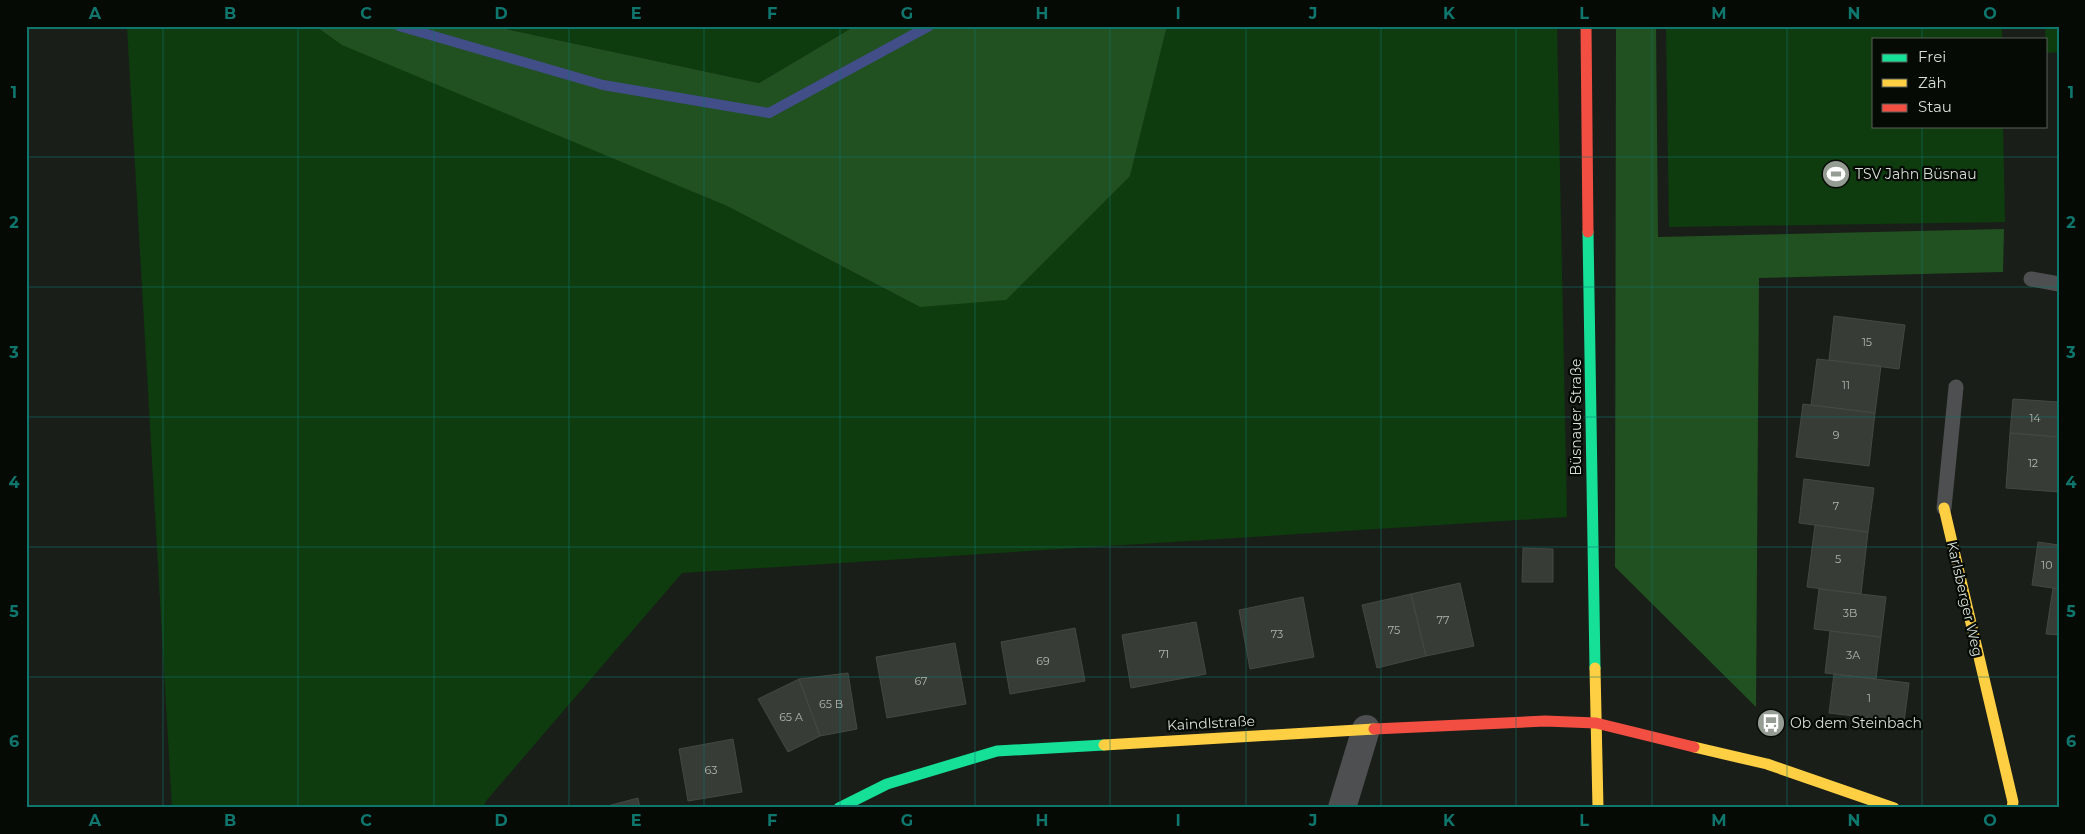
<svg xmlns="http://www.w3.org/2000/svg" width="2085" height="834" font-family="Montserrat,sans-serif">
  <rect width="100%" height="100%" fill="#191f18"/>
  <!-- green -->
  <path fill="#0e3c0e" d="M127,26H315L330,37L727,206L920,307L1130,176L1167,26H1557L1567,517L682,573L486,801L483,808H172Z
    M492,26H855L759,83Z
    M1666,26H2002V39H1874V126H2003L2005,222L1669,227Z
    M2045,26H2059V52L2046,53Z"/>
  <!-- forest -->
  <path fill="#215120" d="M315,26H492L759,83L855,26H1167L1130,176L1006,300L920,307L727,206L342,45Z
    M1616,26H1656L1658,237L2004,229L2003,272L1759,278L1756,707L1615,567Z"/>
  <g fill="none" stroke-linecap="round" stroke-linejoin="round">
    <!-- stream -->
    <path stroke="#414e88" stroke-width="10" d="M399,26L603,85L769,113L929,26"/>
  </g>
  <!-- building -->
  <path fill="#373c37" stroke="#434842" d="M1834,316L1905,325L1899,369L1829,360Z
    M1817,359L1881,366L1875,413L1811,405Z
    M2013,399L2059,402V437L2010,433Z
    M1803,404L1875,413L1869,466L1796,457Z
    M2010,433L2059,437V492L2006,488Z
    M1804,479L1874,488L1868,532L1799,523Z
    M1815,525L1868,532L1861,594L1807,587Z
    M2038,542L2059,545V589L2032,585Z
    M1523,548L1553,549V582H1522Z
    M1460,583L1474,646L1426,656L1411,594Z
    M2053,588L2059,589V635L2046,634Z
    M1819,589L1886,597L1881,637L1814,629Z
    M1411,594L1426,656L1377,668L1362,605Z
    M1303,597L1314,657L1250,669L1239,610Z
    M1196,622L1206,674L1131,688L1122,635Z
    M1075,628L1085,681L1010,694L1001,642Z
    M1830,631L1881,637L1876,679L1825,673Z
    M955,643L966,704L887,718L876,657Z
    M848,673L857,729L820,736L799,679Z
    M1834,674L1909,683L1904,722L1829,713Z
    M799,679L820,736L788,752L758,699Z
    M733,739L742,792L688,801L679,749Z
    M638,798L640,808H600Z"/>
  <g fill="none" stroke-linecap="round" stroke-linejoin="round">
    <!-- lane -->
    <path stroke="#4e4f51" stroke-width="15" d="M2031,279L2059,284
      M1944,508L1956,387"/>
    <!-- street -->
    <path stroke="#4e4f51" stroke-width="28" d="M1342,808L1366,729"/>
    <!-- fast -->
    <path stroke="#16e098" stroke-width="11" d="M1588,232L1595,668
      M839,808L887,784L997,751L1104,745"/>
    <!-- slow -->
    <path stroke="#ffcf43" stroke-width="11" d="M1944,508L2013,802L2012,808
      M1595,668L1598,808
      M1104,745L1374,729
      M1694,747L1767,764L1894,808"/>
    <!-- jam -->
    <path stroke="#f24e42" stroke-width="11" d="M1586,26L1588,232
      M1374,729L1545,721L1596,723L1694,747"/>
  </g>
  <!-- grid -->
  <path fill="none" stroke="#0f766e" stroke-width="1" stroke-opacity="0.55" d="M163,26V808M298,26V808M434,26V808M569,26V808M704,26V808M840,26V808M975,26V808M1110,26V808M1246,26V808M1381,26V808M1516,26V808M1652,26V808M1787,26V808M1922,26V39M1922,126V808M26,157H2059M26,287H2059M26,417H2059M26,547H2059M26,677H2059"/>
  <!-- icons -->
  <defs>
    <symbol id="stadium-disc" viewBox="-11 -11 22 22"><circle r="9.5" fill="#949c94" stroke="#050a05"/><path d="M0-5a6.5 5 0 1 0 0 10a6.5 5 0 1 0 0-10ZM-3.5-1.8h7v3.6h-7Z" fill="#fff"/></symbol>
    <symbol id="bus-disc" viewBox="-11 -11 22 22"><circle r="9.5" fill="#949c94" stroke="#050a05"/><path d="M-5-6H5V4H4V6H2V4H-2V6H-4V4H-5ZM-3.5-4V0h7V-4ZM-3.5 1.2v1.5H-2V1.2ZM2 1.2v1.5H3.5V1.2Z" fill="#fff"/></symbol>
  </defs>
  <g fill-rule="evenodd">
    <use href="#stadium-disc" x="1820" y="158" width="32" height="32"/>
    <use href="#bus-disc" x="1755" y="707" width="32" height="32"/>
  </g>
  <g text-anchor="middle" stroke-width="4.5" stroke-linejoin="round" paint-order="stroke">
    <!-- number labels -->
    <g font-size="11" fill="#afb6ae">
      <text x="1867" y="346">15</text>
      <text x="1846" y="389">11</text>
      <text x="2035" y="422">14</text>
      <text x="1836" y="439">9</text>
      <text x="2033" y="467">12</text>
      <text x="1836" y="510">7</text>
      <text x="1838" y="563">5</text>
      <text x="2047" y="569">10</text>
      <text x="1850" y="617">3B</text>
      <text x="1443" y="624">77</text>
      <text x="1394" y="634">75</text>
      <text x="1277" y="638">73</text>
      <text x="1164" y="658">71</text>
      <text x="1853" y="659">3A</text>
      <text x="1043" y="665">69</text>
      <text x="921" y="685">67</text>
      <text x="1869" y="702">1</text>
      <text x="831" y="708">65 B</text>
      <text x="791" y="721">65 A</text>
      <text x="711" y="774">63</text>
    </g>
    <!-- poi labels -->
    <g font-size="14" fill="#d7dfd6" stroke="#050a05" text-anchor="start">
      <text x="1855" y="179">TSV Jahn Büsnau</text>
      <text x="1790" y="728">Ob dem Steinbach</text>
    </g>
    <!-- street labels -->
    <g font-size="14" fill="#d7dfd6" stroke="#050a05">
      <text transform="translate(1576 417) rotate(-90)" y="5">Büsnauer Straße</text>
      <text transform="translate(1965 599) rotate(77)" y="5">Karlsberger Weg</text>
      <text transform="translate(1211 723) rotate(-3)" y="5">Kaindlstraße</text>
    </g>
  </g>
  <!-- border -->
  <rect width="2085" height="834" fill="none" stroke="#050a05" stroke-width="55"/>
  <!-- legend -->
  <rect x="1872" y="38" width="175" height="90" fill="#050a05" stroke="#595f59"/>
  <rect x="1882" y="54" width="25" height="8" fill="#16e098" stroke="#595f59"/>
  <text x="1918" y="62" font-size="15" fill="#d7dfd6">Frei</text>
  <rect x="1882" y="79" width="25" height="8" fill="#ffcf43" stroke="#595f59"/>
  <text x="1918" y="88" font-size="15" fill="#d7dfd6">Zäh</text>
  <rect x="1882" y="104" width="25" height="8" fill="#f24e42" stroke="#595f59"/>
  <text x="1918" y="112" font-size="15" fill="#d7dfd6">Stau</text>
  <rect x="28" y="28" width="2030" height="778" fill="none" stroke="#0f766e" stroke-width="2"/>
  <g font-size="16" text-anchor="middle" font-weight="bold" fill="#0f766e">
    <text x="95" y="19">A</text>
    <text x="230" y="19">B</text>
    <text x="366" y="19">C</text>
    <text x="501" y="19">D</text>
    <text x="636" y="19">E</text>
    <text x="772" y="19">F</text>
    <text x="907" y="19">G</text>
    <text x="1042" y="19">H</text>
    <text x="1178" y="19">I</text>
    <text x="1313" y="19">J</text>
    <text x="1449" y="19">K</text>
    <text x="1584" y="19">L</text>
    <text x="1719" y="19">M</text>
    <text x="1854" y="19">N</text>
    <text x="1990" y="19">O</text>
    <text x="14" y="98">1</text>
    <text x="2071" y="98">1</text>
    <text x="14" y="228">2</text>
    <text x="2071" y="228">2</text>
    <text x="14" y="358">3</text>
    <text x="2071" y="358">3</text>
    <text x="14" y="488">4</text>
    <text x="2071" y="488">4</text>
    <text x="14" y="617">5</text>
    <text x="2071" y="617">5</text>
    <text x="14" y="747">6</text>
    <text x="2071" y="747">6</text>
    <text x="95" y="826">A</text>
    <text x="230" y="826">B</text>
    <text x="366" y="826">C</text>
    <text x="501" y="826">D</text>
    <text x="636" y="826">E</text>
    <text x="772" y="826">F</text>
    <text x="907" y="826">G</text>
    <text x="1042" y="826">H</text>
    <text x="1178" y="826">I</text>
    <text x="1313" y="826">J</text>
    <text x="1449" y="826">K</text>
    <text x="1584" y="826">L</text>
    <text x="1719" y="826">M</text>
    <text x="1854" y="826">N</text>
    <text x="1990" y="826">O</text>
  </g>
</svg>
